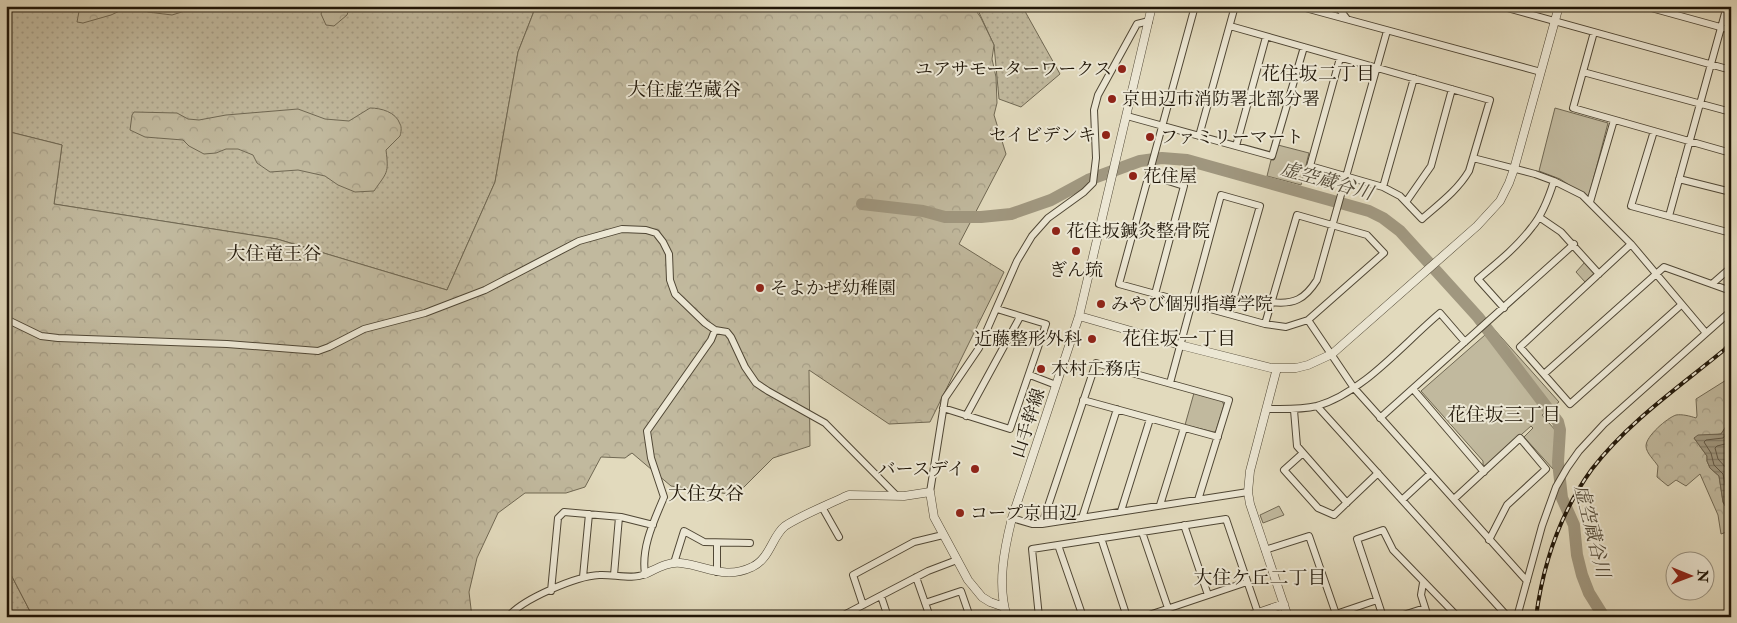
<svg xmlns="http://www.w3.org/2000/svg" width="1737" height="623" font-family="'IM FELL Double Pica','Noto Serif JP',serif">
  <defs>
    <pattern id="grass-dots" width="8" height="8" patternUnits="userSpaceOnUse" patternTransform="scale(1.25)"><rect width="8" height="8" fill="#c1b99e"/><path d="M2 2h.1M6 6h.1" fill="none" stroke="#a69e87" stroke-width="1.8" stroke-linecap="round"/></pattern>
    <pattern id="forest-crowns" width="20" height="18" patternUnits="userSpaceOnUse" patternTransform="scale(1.25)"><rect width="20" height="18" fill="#c1b99e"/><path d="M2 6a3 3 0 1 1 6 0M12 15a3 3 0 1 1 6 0" fill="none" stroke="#a69e87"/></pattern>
    <pattern id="water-rules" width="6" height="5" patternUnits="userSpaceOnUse" patternTransform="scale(1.25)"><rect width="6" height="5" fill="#a0977f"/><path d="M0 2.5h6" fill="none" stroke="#827a66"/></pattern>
  </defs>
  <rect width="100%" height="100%" fill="#e2dabd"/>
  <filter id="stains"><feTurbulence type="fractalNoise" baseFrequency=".004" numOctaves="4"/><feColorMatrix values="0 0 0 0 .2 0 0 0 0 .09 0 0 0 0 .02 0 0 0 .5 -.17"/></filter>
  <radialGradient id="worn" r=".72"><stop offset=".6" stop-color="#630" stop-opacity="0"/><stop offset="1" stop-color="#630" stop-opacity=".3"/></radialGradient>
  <!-- grass -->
  <path fill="url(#grass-dots)" stroke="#706853" d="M6,6H536L518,52L495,182L447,290L277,239L54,204L62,145L6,131Z
    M976,6H1022L1060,74L1021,107L999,99L994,45Z
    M6,565L33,617H6Z"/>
  <!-- forest -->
  <path fill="url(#forest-crowns)" stroke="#706853" d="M80,6H208L198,7L172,15L148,12L134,7H128L111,15L83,23L77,22Z
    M324,6H350L347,15L334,26L326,25L321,14Z
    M536,6H973L981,18L994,45L992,59L996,77L997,103L994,115L1006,154L959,244L1004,272L930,422L889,424L809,370L810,446L773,458L736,495L671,486L632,453L625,458L601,457L585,487L566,493H525L498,513L477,558L469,592L472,617H33L6,565V131L62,145L54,204L277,239L447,290L495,182L518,52Z
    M370,108C381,108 396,112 400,124C402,127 401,133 400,136L386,150C389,174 387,172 374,191L355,192L338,185L325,176L298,170L270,172L257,163L253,155L238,149H226L216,153L204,154L189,146L183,140L145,137L130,130L132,115L134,112L177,113L188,119L199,120L226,115L298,109L325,119L349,121Z
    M1731,377V419L1721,434L1694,438L1707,456V461L1710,468L1719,476L1723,502L1728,511L1729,531L1721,534L1718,515L1700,474L1686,486L1676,480L1668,486L1657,477L1658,466C1655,461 1646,453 1646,446C1646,436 1667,418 1676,415C1682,414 1690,416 1696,418L1697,416L1696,399Z"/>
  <!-- park -->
  <path fill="#c1b99e" stroke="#706853" d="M1555,108L1608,123L1589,196H1586L1560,179L1539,171Z
    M1278,145L1309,153L1301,185L1267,176L1271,160H1274Z
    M1585,262L1594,272V274L1585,282L1576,272Z
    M1493,328L1559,402L1542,415L1556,431L1553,469L1524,437L1533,428L1531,426L1486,466L1483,465V461L1421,391Z
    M1194,393L1222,401L1224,405L1216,431L1214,432L1185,425Z
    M1279,506L1284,515L1263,523L1260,515Z"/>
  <!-- water -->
  <path fill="url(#water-rules)" stroke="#6d634f" d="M1731,419V510L1728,511L1723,502L1719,476L1710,468L1707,461V456L1694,438L1698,435L1721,434Z"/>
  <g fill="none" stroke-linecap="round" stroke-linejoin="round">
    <!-- shore -->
    <path stroke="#605644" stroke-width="1" d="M1731,428L1723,438L1706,440L1704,442L1711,453L1714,465L1723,474L1728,500L1731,505
      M1731,439L1725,444L1717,446L1715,448L1718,459L1728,470L1731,480"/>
    <!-- river -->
    <path stroke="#a0977f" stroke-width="12" d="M862,204L923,211L945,217H981L1011,214L1051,200L1088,180L1140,161L1162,158L1187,160L1369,211L1383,218L1400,231L1478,317L1558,422L1560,430L1558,462L1562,498L1574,525L1577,555L1582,575L1589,593L1604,617"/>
    <defs>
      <path id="minor" d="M1195,6L1119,284L1265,324L1286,327L1308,320L1384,253L1367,235L1297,215L1265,324
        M1298,6L1541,72
        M1337,6L1347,19
        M1500,6L1731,70
        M1644,6L1731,30
        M1230,26L1490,100L1469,171C1457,191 1439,204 1422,219L1400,196L1383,187L1310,166L1340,58
        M1594,32L1573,108L1731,153
        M1583,72L1731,112
        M1127,116L1272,156L1304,47
        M1654,131L1631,206L1731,233
        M1199,136L1235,6
        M1236,146L1266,37
        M1473,158L1535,174L1554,181L1582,195L1631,244L1706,333
        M1149,175L1184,186L1155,294
        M1679,179L1731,192
        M1383,187L1414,78
        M1406,202L1431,166L1452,89
        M1590,202L1614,120
        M1669,216L1727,6
        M1539,217L1561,232L1599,274
        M1631,244L1520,347L1570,404L1681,305
        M1712,284L1728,270L1731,271
        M1271,302C1294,305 1305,299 1317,280L1387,31
        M1504,308L1478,279C1497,263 1517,247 1532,227C1543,214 1549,197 1554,181
        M6,319L41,336L58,338L227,344L318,351L329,347L364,329L425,313L485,290L579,241L622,229L646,230L656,233L663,242L669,254L670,280L675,294L705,323L715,330L727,332L731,337L745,367L756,383L768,391L825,423L896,495
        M1308,320L1354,388L1527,581
        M1544,374L1664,267L1731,291
        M1030,375L1056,385
        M1170,383L1221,195L1260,206L1229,314
        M1413,389L1484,472
        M1083,400L1218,437
        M1317,406L1508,617
        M943,408L1010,429L1046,324L997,309
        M1267,409C1284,409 1300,410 1317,406C1363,393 1404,343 1440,313L1465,342
        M1294,410L1297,446L1347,503
        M966,416L1020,317
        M1380,418L1574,244
        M1303,453L1284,470L1318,508L1334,515L1378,473
        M930,492L945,398L979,348L1017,261L1032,236L1048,218L1084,192L1093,183L1096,158L1094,110L1098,95L1137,24L1149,21
        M1454,499L1520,438L1546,469L1507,505L1489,540
        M1402,500L1430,474
        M1160,505L1184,428
        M822,507L839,537
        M1121,511L1150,419
        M1012,518L1032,524H1042L1248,492
        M1082,518L1117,409
        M1042,524L1096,363L1229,400L1198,500
        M1184,525L1208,595
        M1142,532L1168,608
        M1101,538L1127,617
        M1058,545L1083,617
        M1265,550L1309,536L1336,614
        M674,563L684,531L704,542L750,543
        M717,572V543
        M614,575L619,517
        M583,577L589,514
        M916,577L930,617
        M1423,583L1421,595L1428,617
        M551,591L558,518L564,512L621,517L653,525
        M881,596L888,617
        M925,603L961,591L970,617
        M863,605L853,575L914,542L943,535
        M508,617C522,599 577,576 599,575C613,574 633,580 645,574C641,547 654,521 664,497L651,458L647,431L711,340L715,330
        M840,617L928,571L957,560
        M1039,617L1032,549L1226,519L1258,613
        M1143,617L1247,582
        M1337,617L1336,614L1377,600
        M1383,617L1357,539L1383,530L1393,550L1458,617
        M1397,617L1425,608
        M1517,617L1542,526L1556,487L1567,468L1579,451L1604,424L1731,311"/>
      <path id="tertiary" d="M1079,316L1180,345L1271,368H1296L1308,365L1332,354L1477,226L1500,201L1509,183L1514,169L1559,6
        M1277,368L1250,471L1248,492L1250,504L1288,617
        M645,574C656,569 669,561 681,563C707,566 725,580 752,567C770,559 772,536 785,526C800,516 827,505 844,497L849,495L904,496L930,492L934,517L968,580L982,597L990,602L1004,607
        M1007,617C997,585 1004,550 1012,518L1079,316L1152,6
        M1246,617L1284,604"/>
    </defs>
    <!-- minor casing -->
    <use href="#minor" stroke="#504735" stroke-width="8"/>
    <!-- tertiary casing -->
    <use href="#tertiary" stroke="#504735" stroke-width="9"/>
    <!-- minor -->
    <use href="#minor" stroke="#ece7d4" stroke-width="6"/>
    <!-- tertiary -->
    <use href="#tertiary" stroke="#ece7d4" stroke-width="8"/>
    <defs>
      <path id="rail" d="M1536,617C1543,564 1560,513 1592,469C1628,422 1679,387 1724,350L1731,342"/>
    </defs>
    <!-- rail casing -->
    <use href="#rail" stroke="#201608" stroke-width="4"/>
    <!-- rail -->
    <use href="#rail" stroke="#ece7d4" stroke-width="2" stroke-dasharray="5.5" stroke-linecap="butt"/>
  </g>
  <!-- markers -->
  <g fill="#8f2418" stroke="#ece7d4" stroke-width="2">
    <circle cx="1122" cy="69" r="5"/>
    <circle cx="1112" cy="99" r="5"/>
    <circle cx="1106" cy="135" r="5"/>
    <circle cx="1150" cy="137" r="5"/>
    <circle cx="1133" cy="176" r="5"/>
    <circle cx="1056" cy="231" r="5"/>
    <circle cx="1076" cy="251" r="5"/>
    <circle cx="760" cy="288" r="5"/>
    <circle cx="1101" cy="304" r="5"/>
    <circle cx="1092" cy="339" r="5"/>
    <circle cx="1041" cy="369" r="5"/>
    <circle cx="975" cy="469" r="5"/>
    <circle cx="960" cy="513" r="5"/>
  </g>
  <g text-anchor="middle" stroke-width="4" stroke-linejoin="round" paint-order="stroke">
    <!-- poi labels -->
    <g font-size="18" fill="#201608" stroke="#ece7d4" text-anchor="start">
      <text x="1112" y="75" text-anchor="end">ユアサモーターワークス</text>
      <text x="1122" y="105">京田辺市消防署北部分署</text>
      <text x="1096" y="141" text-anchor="end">セイビデンキ</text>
      <text x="1160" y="143">ファミリーマート</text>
      <text x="1143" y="182">花住屋</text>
      <text x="1066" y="237">花住坂鍼灸整骨院</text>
      <text x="1076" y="276" text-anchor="middle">ぎん琉</text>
      <text x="770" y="294">そよかぜ幼稚園</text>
      <text x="1111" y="310">みやび個別指導学院</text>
      <text x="1082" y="345" text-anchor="end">近藤整形外科</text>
      <text x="1051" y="375">木村工務店</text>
      <text x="965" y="475" text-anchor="end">バースデイ</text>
      <text x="970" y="519">コープ京田辺</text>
    </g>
    <!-- street labels -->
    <g font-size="18" fill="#201608" stroke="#ece7d4">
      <text transform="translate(1028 423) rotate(-72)" y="6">山手幹線</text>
    </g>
    <!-- neighbourhood labels -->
    <g font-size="19" fill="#201608" stroke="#ece7d4">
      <text x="1318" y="80">花住坂二丁目</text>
      <text x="684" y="96">大住虚空蔵谷</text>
      <text x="274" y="260">大住竜王谷</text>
      <text x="1179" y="345">花住坂一丁目</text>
      <text x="1504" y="421">花住坂三丁目</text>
      <text x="706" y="500">大住女谷</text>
      <text x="1260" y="584">大住ケ丘二丁目</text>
    </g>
    <!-- water labels -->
    <g font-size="19" font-style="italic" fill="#534a38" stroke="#ece7d4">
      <text transform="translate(1327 180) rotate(16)" y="7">虚空蔵谷川</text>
      <text transform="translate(1593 531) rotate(76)" y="7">虚空蔵谷川</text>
    </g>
  </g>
  <!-- margin -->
  <rect width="1737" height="623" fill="none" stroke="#e2dabd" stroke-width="25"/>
  <rect x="8" y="8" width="1722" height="608" fill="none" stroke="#201608" stroke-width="2.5"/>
  <rect x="12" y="12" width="1712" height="598" fill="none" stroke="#201608"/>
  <!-- north arrow -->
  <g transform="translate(1690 576) rotate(91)"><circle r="24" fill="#ece7d4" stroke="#9a9382"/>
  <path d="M0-4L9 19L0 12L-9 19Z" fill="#8f2418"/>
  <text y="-8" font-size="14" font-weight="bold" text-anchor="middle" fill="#201608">N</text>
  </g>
  <rect width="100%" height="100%" filter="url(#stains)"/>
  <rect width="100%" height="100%" fill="url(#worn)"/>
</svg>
